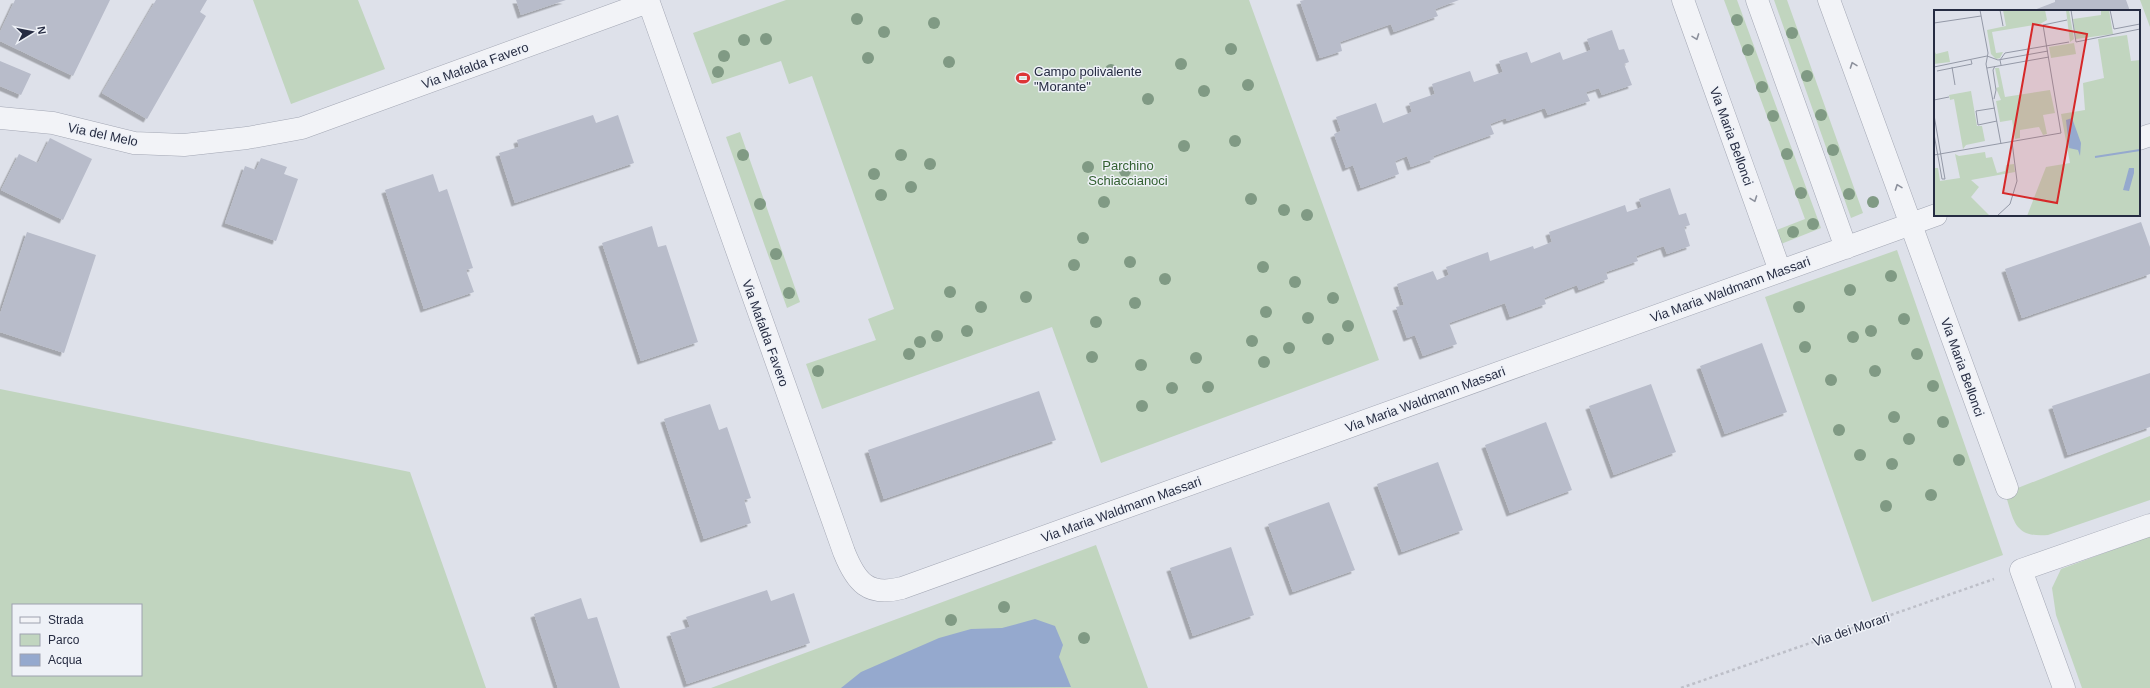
<svg xmlns="http://www.w3.org/2000/svg" width="2150" height="688" font-family="Helvetica,sans-serif">
  <defs>
    <filter id="shadow"><feDropShadow dx="-3.5" dy="3.5" stdDeviation="0" flood-color="#0004"/></filter>
  </defs>
  <rect width="100%" height="100%" fill="#dee1ea"/>
  <!-- green -->
  <path fill="#c1d5bf" fill-rule="evenodd" d="M253,0H358L385,69L291,104Z
    M786,0H1249L1379,360L1101,463L1052,327L822,409L806,364L876,340L868,319L894,309L812,76L789,84L781,61L712,84L693,33Z
    M1724,0H1737L1821,228L1781,244L1777,230L1805,219Z
    M1774,0H1787L1863,213L1851,218Z
    M2140,0H2150V27Z
    M740,132L800,302L787,308L726,137Z
    M1897,250L2003,555L1872,602L1765,297Z
    M0,389L410,472L486,688H0ZM13,605H141V675H13Z
    M2150,436V500L2048,535C2013,538 2014,520 2005,493Z
    M2150,536V688H2082L2056,615L2052,588L2061,569Z
    M1096,545L1148,688H711Z"/>
  <!-- water -->
  <path fill="#95a9ce" d="M1035,619L1055,626L1063,645L1059,657L1071,687L841,688L861,672L939,638L971,629L1002,628Z"/>
  <!-- building -->
  <path fill="#b8bcca" filter="url(#shadow)" d="M15,0H110L73,76L0,41V32Z
    M156,0H207L200,12L206,16L147,119L102,93Z
    M516,0H566L521,15Z
    M1304,0H1459L1435,9L1438,16L1394,32L1391,24L1340,42L1342,51L1320,58L1300,1Z
    M2055,0H2126L2130,11H2031L2055,2Z
    M1612,30L1619,50L1624,49L1629,62L1624,64L1632,85L1602,95L1599,88L1586,92L1590,101L1548,115L1545,108L1507,121L1506,118L1490,124L1494,134L1433,156L1434,159L1411,167L1407,156L1395,161L1399,174L1361,188L1353,165L1346,168L1334,134L1341,131L1336,117L1376,103L1383,123L1412,112L1409,103L1435,94L1432,84L1470,71L1474,82L1503,72L1499,61L1527,52L1531,63L1560,52L1563,60L1591,50L1587,39Z
    M0,61L31,74L21,95L0,86Z
    M593,115L596,123L618,115L634,163L515,203L499,153L519,147L517,140Z
    M50,138L92,159L63,220L1,190L19,154L38,163Z
    M261,158L287,167L284,174L298,179L276,241L225,223L245,166L256,170Z
    M433,174L439,192L447,189L473,268L466,270L474,292L424,309L385,190Z
    M1670,188L1679,215L1686,213L1690,225L1684,227L1690,246L1667,254L1664,246L1636,256L1638,261L1606,272L1608,279L1579,290L1577,285L1544,298L1546,304L1510,317L1505,303L1449,323L1457,344L1423,356L1415,335L1407,338L1396,307L1404,305L1397,284L1433,271L1437,280L1449,275L1446,267L1488,252L1490,261L1533,246L1534,249L1552,242L1549,232L1625,205L1627,212L1642,207L1639,199Z
    M2141,222L2150,247V274L2022,318L2005,269Z
    M652,226L658,247L666,245L698,342L641,361L602,243Z
    M27,232L96,255L64,353L0,332V314Z
    M1762,343L1787,412L1725,434L1700,366Z
    M2150,373V427L2068,455L2052,406Z
    M1651,384L1676,452L1614,475L1589,406Z
    M1039,391L1056,440L884,499L868,450Z
    M710,404L719,430L727,427L751,498L744,500L751,523L704,539L664,419Z
    M1546,422L1572,490L1510,513L1485,445Z
    M1438,462L1463,530L1402,552L1377,484Z
    M1329,502L1355,570L1293,592L1268,524Z
    M1231,547L1254,615L1193,636L1170,568Z
    M767,590L771,601L794,593L810,643L687,684L670,633L690,627L686,617Z
    M581,598L588,619L597,617L620,688H558L534,614Z"/>
  <g fill="none" stroke-linecap="round" stroke-linejoin="round">
    <defs>
      <path id="minor" d="M648,0L844,552C856,582 868,597 902,588L1936,215
        M1683,0L1780,271
        M1757,0L1846,248
        M1829,0L2007,488
        M0,118L53,123L134,143L184,145L247,138L302,128L648,2
        M2139,139L2150,135
        M2064,688L2021,570L2150,525"/>
    </defs>
    <!-- minor casing -->
    <use href="#minor" stroke="#a3a7b4" stroke-width="23"/>
    <!-- path -->
    <path stroke="#bdbfc8" stroke-width="2.5" stroke-dasharray="3 3" stroke-linecap="butt" d="M1681,688L1994,579"/>
    <!-- minor -->
    <use href="#minor" stroke="#f2f3f7" stroke-width="22"/>
  </g>
  <!-- trees -->
  <g fill="#809a84">
    <circle cx="857" cy="19" r="6"/>
    <circle cx="1737" cy="20" r="6"/>
    <circle cx="934" cy="23" r="6"/>
    <circle cx="884" cy="32" r="6"/>
    <circle cx="1792" cy="33" r="6"/>
    <circle cx="766" cy="39" r="6"/>
    <circle cx="744" cy="40" r="6"/>
    <circle cx="1231" cy="49" r="6"/>
    <circle cx="1748" cy="50" r="6"/>
    <circle cx="724" cy="56" r="6"/>
    <circle cx="868" cy="58" r="6"/>
    <circle cx="949" cy="62" r="6"/>
    <circle cx="1181" cy="64" r="6"/>
    <circle cx="1111" cy="70" r="6"/>
    <circle cx="718" cy="72" r="6"/>
    <circle cx="1807" cy="76" r="6"/>
    <circle cx="1248" cy="85" r="6"/>
    <circle cx="1762" cy="87" r="6"/>
    <circle cx="1204" cy="91" r="6"/>
    <circle cx="1148" cy="99" r="6"/>
    <circle cx="1821" cy="115" r="6"/>
    <circle cx="1773" cy="116" r="6"/>
    <circle cx="1235" cy="141" r="6"/>
    <circle cx="1184" cy="146" r="6"/>
    <circle cx="1833" cy="150" r="6"/>
    <circle cx="1787" cy="154" r="6"/>
    <circle cx="743" cy="155" r="6"/>
    <circle cx="901" cy="155" r="6"/>
    <circle cx="930" cy="164" r="6"/>
    <circle cx="1088" cy="167" r="6"/>
    <circle cx="1125" cy="171" r="6"/>
    <circle cx="874" cy="174" r="6"/>
    <circle cx="911" cy="187" r="6"/>
    <circle cx="1801" cy="193" r="6"/>
    <circle cx="1849" cy="194" r="6"/>
    <circle cx="881" cy="195" r="6"/>
    <circle cx="1251" cy="199" r="6"/>
    <circle cx="1104" cy="202" r="6"/>
    <circle cx="1873" cy="202" r="6"/>
    <circle cx="760" cy="204" r="6"/>
    <circle cx="1284" cy="210" r="6"/>
    <circle cx="1307" cy="215" r="6"/>
    <circle cx="1813" cy="224" r="6"/>
    <circle cx="1793" cy="232" r="6"/>
    <circle cx="1083" cy="238" r="6"/>
    <circle cx="776" cy="254" r="6"/>
    <circle cx="1130" cy="262" r="6"/>
    <circle cx="1074" cy="265" r="6"/>
    <circle cx="1263" cy="267" r="6"/>
    <circle cx="1891" cy="276" r="6"/>
    <circle cx="1165" cy="279" r="6"/>
    <circle cx="1295" cy="282" r="6"/>
    <circle cx="1850" cy="290" r="6"/>
    <circle cx="950" cy="292" r="6"/>
    <circle cx="789" cy="293" r="6"/>
    <circle cx="1026" cy="297" r="6"/>
    <circle cx="1333" cy="298" r="6"/>
    <circle cx="1135" cy="303" r="6"/>
    <circle cx="981" cy="307" r="6"/>
    <circle cx="1799" cy="307" r="6"/>
    <circle cx="1266" cy="312" r="6"/>
    <circle cx="1308" cy="318" r="6"/>
    <circle cx="1904" cy="319" r="6"/>
    <circle cx="1096" cy="322" r="6"/>
    <circle cx="1348" cy="326" r="6"/>
    <circle cx="967" cy="331" r="6"/>
    <circle cx="1871" cy="331" r="6"/>
    <circle cx="937" cy="336" r="6"/>
    <circle cx="1853" cy="337" r="6"/>
    <circle cx="1328" cy="339" r="6"/>
    <circle cx="1252" cy="341" r="6"/>
    <circle cx="920" cy="342" r="6"/>
    <circle cx="1805" cy="347" r="6"/>
    <circle cx="1289" cy="348" r="6"/>
    <circle cx="909" cy="354" r="6"/>
    <circle cx="1917" cy="354" r="6"/>
    <circle cx="1092" cy="357" r="6"/>
    <circle cx="1196" cy="358" r="6"/>
    <circle cx="1264" cy="362" r="6"/>
    <circle cx="1141" cy="365" r="6"/>
    <circle cx="818" cy="371" r="6"/>
    <circle cx="1875" cy="371" r="6"/>
    <circle cx="1831" cy="380" r="6"/>
    <circle cx="1933" cy="386" r="6"/>
    <circle cx="1208" cy="387" r="6"/>
    <circle cx="1172" cy="388" r="6"/>
    <circle cx="1142" cy="406" r="6"/>
    <circle cx="1894" cy="417" r="6"/>
    <circle cx="1943" cy="422" r="6"/>
    <circle cx="1839" cy="430" r="6"/>
    <circle cx="1909" cy="439" r="6"/>
    <circle cx="1860" cy="455" r="6"/>
    <circle cx="1959" cy="460" r="6"/>
    <circle cx="1892" cy="464" r="6"/>
    <circle cx="1931" cy="495" r="6"/>
    <circle cx="1886" cy="506" r="6"/>
    <circle cx="1004" cy="607" r="6"/>
    <circle cx="951" cy="620" r="6"/>
    <circle cx="1084" cy="638" r="6"/>
  </g>
  <!-- one-way arrows -->
  <defs><path id="oneway-chevron" d="M-2-3.5L2.5 0L-2 3.5" fill="none" stroke-width="1.6" stroke-linecap="round" stroke-linejoin="round"/></defs>
  <g stroke="#8c909c">
    <use href="#oneway-chevron" transform="translate(1696 37) rotate(70)"/>
    <use href="#oneway-chevron" transform="translate(1853 65) rotate(-110)"/>
    <use href="#oneway-chevron" transform="translate(1898 187) rotate(-110)"/>
    <use href="#oneway-chevron" transform="translate(1754 199) rotate(70)"/>
  </g>
  <!-- icons -->
  <defs>
    <symbol id="stadium-bare" viewBox="-9 -9 18 18"><path d="M0-5a6.5 5 0 1 0 0 10a6.5 5 0 1 0 0-10ZM-3.5-1.8h7v3.6h-7Z" fill="#dd3536" stroke="#eef1f7" stroke-width="2.5" paint-order="stroke"/></symbol>
  </defs>
  <g fill-rule="evenodd">
    <use href="#stadium-bare" x="1013" y="68" width="20" height="20"/>
  </g>
  <g text-anchor="middle" stroke-width="3" stroke-linejoin="round" paint-order="stroke">
    <!-- street labels -->
    <g font-size="13" fill="#262c42" stroke="#eef1f7">
      <text transform="translate(475 65) rotate(-20)" y="5">Via Mafalda Favero</text>
      <text transform="translate(103 134) rotate(12)" y="5">Via del Melo</text>
      <text transform="translate(1732 136) rotate(70)" y="5">Via Maria Bellonci</text>
      <text transform="translate(1730 289) rotate(-20)" y="5">Via Maria Waldmann Massari</text>
      <text transform="translate(766 333) rotate(70)" y="5">Via Mafalda Favero</text>
      <text transform="translate(1963 367) rotate(70)" y="5">Via Maria Bellonci</text>
      <text transform="translate(1425 399) rotate(-20)" y="5">Via Maria Waldmann Massari</text>
      <text transform="translate(1121 509) rotate(-20)" y="5">Via Maria Waldmann Massari</text>
      <text transform="translate(1851 629) rotate(-19)" y="5">Via dei Morari</text>
    </g>
    <!-- poi labels -->
    <g font-size="13" fill="#262c42" stroke="#eef1f7" text-anchor="start">
      <text x="1034" y="76">Campo polivalente<tspan x="1034" dy="15">"Morante"</tspan></text>
    </g>
    <!-- park labels -->
    <g font-size="13" fill="#336031" stroke="#eef1f7">
      <text x="1128" y="170">Parchino<tspan x="1128" dy="15">Schiaccianoci</tspan></text>
    </g>
  </g>
  <!-- overview -->
  <g transform="translate(1934 10)">
    <rect width="206" height="206" fill="#dee1ea"/>
    <path d="M69,0H111L113,10L106,14L58,22L62,43L69,42L66,48L62,49L57,44L53,20L72,16ZM132,0H135L140,29L136,32ZM167,0H175L179,24L142,29L139,9L167,5ZM193,25L197,51L206,50V206H93L112,157L136,153L127,104L151,100L149,73L170,68L164,29ZM140,33L142,44L117,48L115,37ZM0,40L2,44L14,41L16,52L0,54ZM61,58H65L71,87L116,80L121,103L109,105L113,124L109,125L105,117L86,120V128L81,129L78,110L66,112L62,91L67,90L62,78L65,77ZM37,81L43,116H48L51,131L32,135L29,139L20,89L16,90L15,85ZM51,142L52,148L58,147L63,163L71,161L72,155L80,154L81,162L37,170L45,177L37,187L56,206H0V158H4L6,171L26,168L21,144L25,146Z" fill="#c1d5bf"/>
    <path d="M138,108L147,133L146,146L144,140L135,138L132,110ZM195,158H200V163L195,181L189,180Z" fill="#95a9ce"/>
    <path fill="none" stroke="#95a9ce" stroke-width="2" d="M161,147L206,140"/>
    <path fill="none" stroke="#9499a7" stroke-width="1" d="M46,0L54,43L52,54L67,134M66,0L69,16M137,0L142,32L206,19M176,0L180,19L206,14M0,13L47,6M67,55L66,50L71,43L135,32M0,57L53,46L64,50L114,41M18,57L21,75M53,58L115,47M3,61L38,54L37,50M60,89L62,80L59,60L61,56M0,90L15,87M61,98L42,101L44,115L63,111M0,105L11,169H8L0,124M0,145L127,123L109,15L133,10M63,206L76,194L83,171L78,132"/>
    <path fill="#d62828" fill-opacity="0.15" stroke="#d62828" stroke-width="2" d="M99,14L153,24L123,193L69,183Z"/>
    <rect width="206" height="206" fill="none" stroke="#262c42" stroke-width="2"/>
  </g>
  <!-- legend -->
  <rect x="12" y="604" width="130" height="72" fill="#eef1f7" stroke="#9ea2af"/>
  <rect x="20" y="617" width="20" height="6" fill="#f2f3f7" stroke="#9ea2af"/>
  <text x="48" y="624" font-size="12" fill="#262c42">Strada</text>
  <rect x="20" y="634" width="20" height="12" fill="#c1d5bf" stroke="#9ea2af"/>
  <text x="48" y="644" font-size="12" fill="#262c42">Parco</text>
  <rect x="20" y="654" width="20" height="12" fill="#95a9ce" stroke="#9ea2af"/>
  <text x="48" y="664" font-size="12" fill="#262c42">Acqua</text>
  <!-- north arrow -->
  <g transform="translate(32 32) rotate(80)" stroke="#eef1f7" stroke-width="3" paint-order="stroke">
  <path d="M0-3L7 15L0 10L-7 15Z" fill="#262c42"/>
  <text y="-6" font-size="11" font-weight="bold" text-anchor="middle" fill="#262c42">N</text>
  </g>
</svg>
